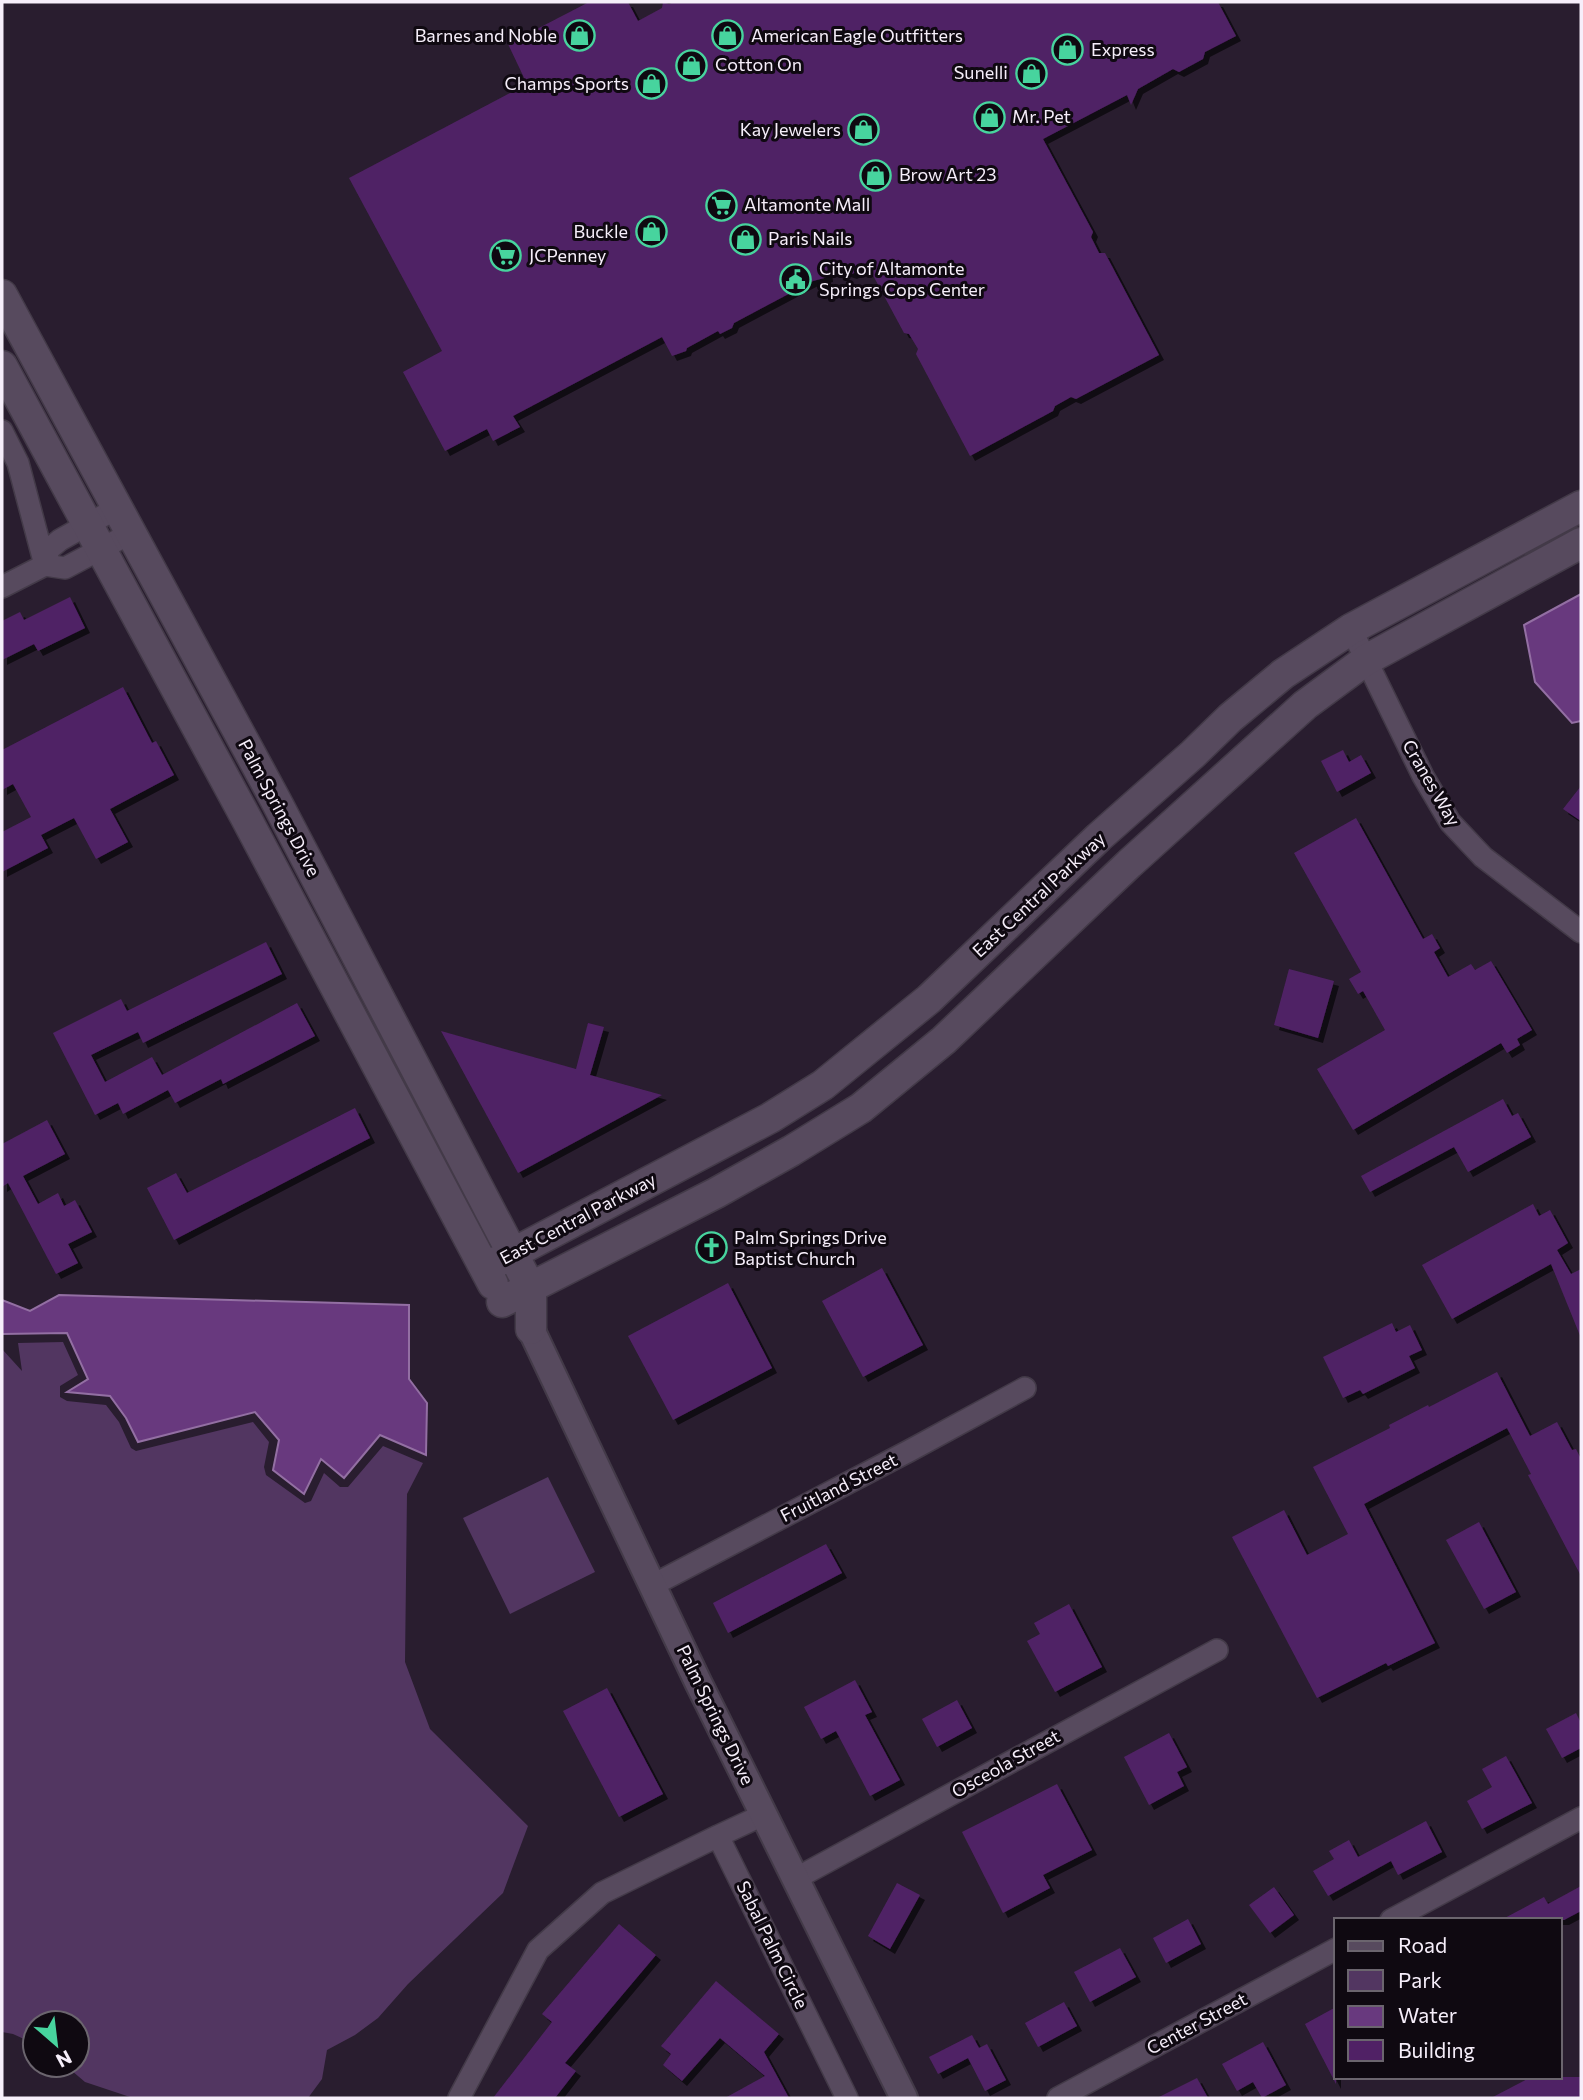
<svg xmlns="http://www.w3.org/2000/svg" width="1583" height="2100" font-family="Commissioner,sans-serif">
  <defs>
    <filter id="shadow"><feDropShadow dx="5" dy="5" stdDeviation="0" flood-color="#0009"/></filter>
  </defs>
  <rect width="100%" height="100%" fill="#291d2f"/>
  <!-- green -->
  <path fill="#523661" d="M63,1342L78,1375L60,1386V1397L67,1401L106,1405L119,1422L131,1448L136,1451L253,1422L269,1442L264,1467L266,1475L305,1503L311,1501L324,1473L340,1487H348L383,1446L423,1463L407,1494L405,1662L430,1729L528,1826L503,1893L408,1984L378,2018L355,2035L327,2050L322,2079L308,2098H133L85,2082L65,2065H77V2023H35V2044L13,2034L2,2032V1349L22,1371L18,1343Z
    M548,1477L595,1572L510,1614L463,1518Z"/>
  <!-- water -->
  <path fill="#68397e" stroke="#936fa3" stroke-width="2" d="M1581,594V721L1572,723L1535,682L1524,625Z
    M59,1295L409,1305V1379L427,1403L426,1455L380,1435L344,1478L321,1459L304,1494L273,1470L279,1440L255,1412L138,1442L126,1418L110,1396L67,1392L88,1379L67,1333L2,1334V1300L30,1311Z"/>
  <!-- building -->
  <path fill="#502165" filter="url(#shadow)" d="M589,2H628L638,21L662,8L663,2L669,4L674,2H1218L1236,36L1205,52L1203,59L1179,72L1173,69L1138,89L1131,105L1127,95L1043,139L1093,232L1091,237L1099,253H1105L1159,355L1076,399L1071,397L1055,406L1053,411L970,456L916,354L918,349L909,334L904,333L868,266L852,274L827,266L828,277L813,281L734,323L732,328L720,334L718,331L687,348L686,351L672,356L662,337L513,416L520,427L493,441L487,429L445,451L403,372L442,351L349,178L527,84L508,44Z
    M70,597L85,628L38,651L34,644L2,660V621L20,612L24,620Z
    M123,687L152,743L156,741L174,775L110,809L128,842L96,859L74,818L41,835L48,848L2,872V832L31,817L13,784L2,790V750Z
    M1343,750L1349,762L1361,755L1371,773L1337,792L1321,761Z
    M1581,786V821L1563,809Z
    M1356,818L1423,939L1432,934L1440,948L1434,952L1448,977L1471,964L1475,970L1491,961L1532,1030L1517,1039L1520,1045L1507,1053L1501,1043L1353,1130L1317,1069L1385,1030L1363,991L1358,994L1349,979L1361,972L1294,853Z
    M266,942L282,974L143,1043L138,1032L91,1055L105,1082L152,1057L162,1075L297,1003L315,1036L223,1084L221,1079L175,1103L168,1090L123,1114L118,1103L95,1115L53,1033L121,999L127,1011Z
    M1289,969L1334,981L1318,1038L1274,1025Z
    M588,1023L604,1027L590,1075L662,1095L518,1173L441,1031L576,1069Z
    M1503,1099L1512,1116L1518,1113L1531,1137L1468,1172L1454,1147L1370,1192L1361,1176Z
    M355,1108L370,1138L174,1240L147,1188L176,1173L187,1193Z
    M47,1120L65,1154L23,1176L38,1204L58,1193L64,1206L75,1200L92,1232L68,1244L78,1263L56,1274L8,1183L2,1187V1144Z
    M1533,1204L1539,1216L1550,1210L1568,1243L1557,1250L1571,1274L1581,1269V1338L1551,1264L1452,1319L1422,1265Z
    M882,1268L923,1345L863,1377L822,1301Z
    M728,1283L772,1368L673,1420L628,1336Z
    M1392,1323L1396,1332L1410,1325L1422,1350L1409,1356L1415,1368L1363,1394L1360,1390L1343,1398L1323,1357Z
    M1497,1372L1530,1436L1557,1422L1572,1450L1576,1449L1581,1459V1576L1528,1475L1531,1474L1507,1428L1364,1504L1435,1643L1388,1666L1386,1663L1317,1698L1232,1537L1284,1510L1307,1555L1348,1534L1313,1467L1390,1428L1389,1425L1428,1405L1429,1407Z
    M1479,1522L1516,1592L1484,1609L1446,1540Z
    M826,1544L842,1573L728,1633L713,1603Z
    M1069,1604L1102,1667L1055,1692L1027,1641L1040,1634L1034,1623Z
    M855,1680L872,1712L865,1715L900,1780L870,1796L836,1731L821,1739L804,1707Z
    M607,1688L663,1794L619,1817L563,1711Z
    M957,1700L972,1728L937,1747L922,1719Z
    M1576,1713L1581,1723V1748L1562,1758L1546,1729Z
    M1169,1733L1187,1767L1177,1772L1184,1786L1149,1805L1124,1757Z
    M1506,1756L1532,1803L1482,1829L1467,1801L1492,1787L1482,1769Z
    M1057,1784L1092,1850L1043,1875L1050,1888L1003,1913L962,1832Z
    M1426,1821L1442,1852L1398,1875L1391,1861L1328,1896L1313,1871L1334,1859L1329,1851L1349,1840L1358,1857Z
    M897,1883L920,1895L890,1949L868,1936Z
    M1581,1886V1911L1564,1920H1501L1544,1897L1548,1904Z
    M1274,1887L1294,1915L1270,1933L1249,1905Z
    M1188,1919L1201,1944L1166,1963L1153,1938Z
    M619,1924L656,1955L565,2063L576,2071L555,2098H493L552,2022L542,2014Z
    M1120,1948L1136,1977L1090,2002L1074,1972Z
    M716,1981L779,2034L764,2052L789,2098H725L765,2076L720,2038L682,2081L663,2065L671,2054L661,2046Z
    M1064,2002L1077,2026L1038,2047L1025,2023Z
    M1336,2007V2084L1305,2024Z
    M972,2035L979,2048L987,2044L1006,2080L985,2091L968,2058L938,2074L929,2057Z
    M1263,2042L1286,2085L1262,2098L1253,2082L1237,2091L1222,2064Z
    M1531,2077H1581V2098H1491Z
    M1197,2078L1208,2098H1157Z"/>
  <g fill="none" stroke-linecap="round" stroke-linejoin="round">
    <defs>
      <path id="minor" d="M2,431L18,463L45,565
        M45,565L49,549L60,540L117,508
        M2,587L45,565L65,568L131,533
        M1351,629L1423,776L1450,822L1483,857L1581,932
        M653,1585L909,1451L1025,1388
        M763,1815L718,1836L847,2098
        M795,1879L1217,1650
        M1391,1920L1581,1818
        M459,2098L538,1950L602,1893L718,1836
        M1058,2098L1336,1949"/>
      <path id="tertiary" d="M531,1329L698,1682L904,2098"/>
      <path id="secondary" d="M2,295L276,801L531,1289V1329
        M2,366L245,816L493,1284
        M485,1268L770,1118L823,1085L929,999L1099,837L1193,754L1230,718L1283,674L1351,629L1581,506
        M502,1302L716,1193L791,1151L861,1108L944,1040L1129,864L1305,705L1366,660L1581,543"/>
    </defs>
    <!-- minor casing -->
    <use href="#minor" stroke="#433a48" stroke-width="24"/>
    <!-- tertiary casing -->
    <use href="#tertiary" stroke="#433a48" stroke-width="30"/>
    <!-- secondary casing -->
    <use href="#secondary" stroke="#433a48" stroke-width="33"/>
    <!-- minor -->
    <use href="#minor" stroke="#574a5e" stroke-width="21"/>
    <!-- tertiary -->
    <use href="#tertiary" stroke="#574a5e" stroke-width="26"/>
    <!-- secondary -->
    <use href="#secondary" stroke="#574a5e" stroke-width="30"/>
  </g>
  <!-- icons -->
  <defs>
    <symbol id="shop-ring" viewBox="-11 -11 22 22"><circle r="9.5" fill="#0f0911" stroke="#47d49e" stroke-width="1.5"/><path d="M-5-2.5h2.3a2.7 3.5 0 0 1 5.4 0H5L5.5 6h-11ZM-1.5-2.5h3a1.5 2.3 0 0 0-3 0Z" fill="#47d49e"/></symbol>
    <symbol id="supermarket-ring" viewBox="-11 -11 22 22"><circle r="9.5" fill="#0f0911" stroke="#47d49e" stroke-width="1.5"/><path d="M-6-5.5h2.5l.6 2H6L4.5 2H-2.5L-4.4-4H-6ZM-1.5 3.2a1.3 1.3 0 1 0 .1 0ZM3 3.2a1.3 1.3 0 1 0 .1 0Z" fill="#47d49e"/></symbol>
    <symbol id="civic-ring" viewBox="-11 -11 22 22"><circle r="9.5" fill="#0f0911" stroke="#47d49e" stroke-width="1.5"/><path d="M-.6-6.5H3V-4.5H.6V-3L4-1V1h2V6H-6V1h2V-1L-.6-3ZM-1.2 2.5V6h2.4V2.5Z" fill="#47d49e"/></symbol>
    <symbol id="church-ring" viewBox="-11 -11 22 22"><circle r="9.5" fill="#0f0911" stroke="#47d49e" stroke-width="1.5"/><path d="M-1.2-6h2.4v3.5h3.3v2.4h-3.3V6h-2.4V-.1h-3.3v-2.4h3.3Z" fill="#47d49e"/></symbol>
  </defs>
  <g fill-rule="evenodd">
    <use href="#shop-ring" x="562" y="18" width="35" height="35"/>
    <use href="#shop-ring" x="710" y="18" width="35" height="35"/>
    <use href="#shop-ring" x="1050" y="32" width="35" height="35"/>
    <use href="#shop-ring" x="674" y="48" width="35" height="35"/>
    <use href="#shop-ring" x="1014" y="56" width="35" height="35"/>
    <use href="#shop-ring" x="634" y="66" width="35" height="35"/>
    <use href="#shop-ring" x="972" y="100" width="35" height="35"/>
    <use href="#shop-ring" x="846" y="112" width="35" height="35"/>
    <use href="#shop-ring" x="858" y="158" width="35" height="35"/>
    <use href="#supermarket-ring" x="704" y="188" width="35" height="35"/>
    <use href="#shop-ring" x="634" y="214" width="35" height="35"/>
    <use href="#shop-ring" x="728" y="222" width="35" height="35"/>
    <use href="#supermarket-ring" x="488" y="238" width="35" height="35"/>
    <use href="#civic-ring" x="778" y="262" width="35" height="35"/>
    <use href="#church-ring" x="694" y="1230" width="35" height="35"/>
  </g>
  <g text-anchor="middle" stroke-width="6" stroke-linejoin="round" paint-order="stroke">
    <!-- poi labels -->
    <g font-size="18" fill="#f6eefa" stroke="#0f0911" text-anchor="start">
      <text x="557" y="42" text-anchor="end">Barnes and Noble</text>
      <text x="751" y="42">American Eagle Outfitters</text>
      <text x="1091" y="56">Express</text>
      <text x="715" y="71">Cotton On</text>
      <text x="1008" y="79" text-anchor="end">Sunelli</text>
      <text x="629" y="90" text-anchor="end">Champs Sports</text>
      <text x="1012" y="123">Mr. Pet</text>
      <text x="841" y="136" text-anchor="end">Kay Jewelers</text>
      <text x="899" y="181">Brow Art 23</text>
      <text x="744" y="211">Altamonte Mall</text>
      <text x="628" y="238" text-anchor="end">Buckle</text>
      <text x="768" y="245">Paris Nails</text>
      <text x="529" y="262">JCPenney</text>
      <text x="819" y="275">City of Altamonte<tspan x="819" dy="21">Springs Cops Center</tspan></text>
      <text x="734" y="1244">Palm Springs Drive<tspan x="734" dy="21">Baptist Church</tspan></text>
    </g>
    <!-- street labels -->
    <g font-size="18" fill="#f6eefa" stroke="#0f0911">
      <text transform="translate(1431 783) rotate(60)" y="6">Cranes Way</text>
      <text transform="translate(279 808) rotate(62)" y="6">Palm Springs Drive</text>
      <text transform="translate(1039 895) rotate(-43)" y="6">East Central Parkway</text>
      <text transform="translate(578 1219) rotate(-28)" y="6">East Central Parkway</text>
      <text transform="translate(839 1488) rotate(-27)" y="6">Fruitland Street</text>
      <text transform="translate(715 1715) rotate(64)" y="6">Palm Springs Drive</text>
      <text transform="translate(1006 1764) rotate(-29)" y="6">Osceola Street</text>
      <text transform="translate(772 1945) rotate(64)" y="6">Sabal Palm Circle</text>
      <text transform="translate(1197 2024) rotate(-28)" y="6">Center Street</text>
    </g>
  </g>
  <!-- border -->
  <rect width="1583" height="2100" fill="none" stroke="#f6eefa" stroke-width="7"/>
  <!-- legend -->
  <rect x="1334" y="1918" width="228" height="161" fill="#0f0911" stroke="#6b656e" stroke-width="2"/>
  <rect x="1348" y="1941" width="35" height="10" fill="#574a5e" stroke="#6b656e" stroke-width="2"/>
  <text x="1398" y="1953" font-size="21" fill="#f6eefa">Road</text>
  <rect x="1348" y="1970" width="35" height="21" fill="#523661" stroke="#6b656e" stroke-width="2"/>
  <text x="1398" y="1988" font-size="21" fill="#f6eefa">Park</text>
  <rect x="1348" y="2006" width="35" height="21" fill="#68397e" stroke="#6b656e" stroke-width="2"/>
  <text x="1398" y="2023" font-size="21" fill="#f6eefa">Water</text>
  <rect x="1348" y="2040" width="35" height="21" fill="#502165" stroke="#6b656e" stroke-width="2"/>
  <text x="1398" y="2058" font-size="21" fill="#f6eefa">Building</text>
  <!-- north arrow -->
  <g transform="translate(56 2044) rotate(152)"><circle r="33" fill="#0f0911" stroke="#6b656e" stroke-width="2"/>
  <path d="M0-5L12 26L0 18L-12 26Z" fill="#47d49e"/>
  <text y="-10" font-size="19" font-weight="bold" text-anchor="middle" fill="#f6eefa">N</text>
  </g>
</svg>
